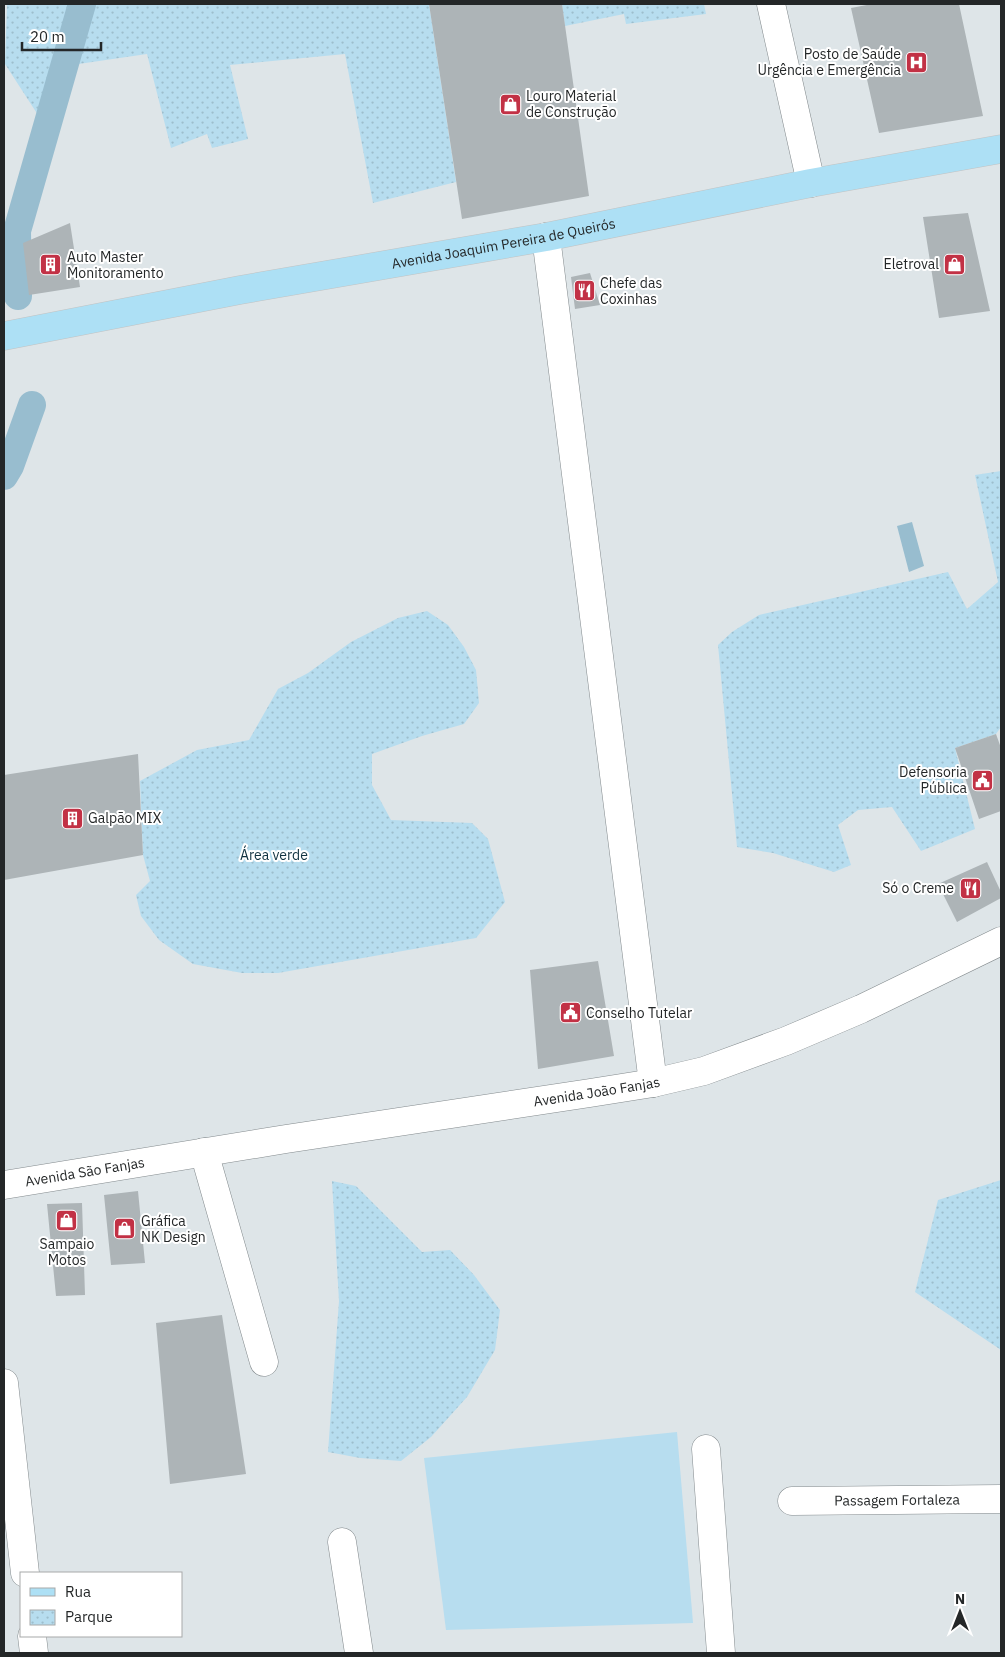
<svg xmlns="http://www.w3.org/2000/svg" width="1005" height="1657" font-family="'IBM Plex Sans',sans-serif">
  <defs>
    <pattern id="park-dots" width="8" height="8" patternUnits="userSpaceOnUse" patternTransform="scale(1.25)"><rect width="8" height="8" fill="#b7ddef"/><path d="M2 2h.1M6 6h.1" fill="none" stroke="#9dbecd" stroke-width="1.8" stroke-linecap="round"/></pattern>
  </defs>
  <rect width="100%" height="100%" fill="#dee5e8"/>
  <!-- park -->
  <path fill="url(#park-dots)" d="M7,4H429L456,182L373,203L345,54L230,65L248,139L212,148L207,134L171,148L147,54L58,67L38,115L5,64Z
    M562,4H704L706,14L626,24L624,14L565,26Z
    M1001,471V727L996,734L955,748L975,829L921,851L892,807L858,810L838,825L851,865L834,872L773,853L737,847L718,645L732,632L759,615L948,572L967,609L998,582L975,475Z
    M427,611L448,625L464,647L476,670L479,703L464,724L422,736L372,754V785L391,820L472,823L488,839L505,902L476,938L278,973H242L193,964L159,940L141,916L136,895L150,881L143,855L140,781L197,750L249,740L278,689L308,673L351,642L398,618Z
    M1001,1180V1350L915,1292L938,1200Z
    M332,1181L356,1186L422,1252L450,1250L474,1275L500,1310L495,1350L467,1397L431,1437L401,1461L360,1458L328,1452L339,1301Z"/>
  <!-- pitch -->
  <path fill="#b7ddef" d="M677,1432L693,1623L446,1630L424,1458Z"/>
  <!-- water -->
  <path fill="#98bdcf" d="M912,522L924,566L909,572L897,526Z"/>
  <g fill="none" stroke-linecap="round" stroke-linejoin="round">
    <!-- canal -->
    <path stroke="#98bdcf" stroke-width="28" d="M18,296L17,231L82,4
      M4,476L10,466L32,405"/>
  </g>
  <!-- building -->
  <path fill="#adb4b7" d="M429,4H562L589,196L462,219Z
    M872,4H959L983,116L879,133L851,8Z
    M968,213L990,311L939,318L923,217Z
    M70,223L80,287L29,295L23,243Z
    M590,273L600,305L575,309L571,277Z
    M996,734L1001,748V811L979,819L955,748Z
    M138,754L143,855L4,880V775Z
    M987,862L1001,892V898L957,922L938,884Z
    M598,961L614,1056L538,1069L530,970Z
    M138,1191L145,1263L111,1265L104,1195Z
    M82,1203L85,1295L56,1296L47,1204Z
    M222,1315L246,1474L170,1484L156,1323Z"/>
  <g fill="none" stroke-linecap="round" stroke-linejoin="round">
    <defs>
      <g id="minor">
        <path d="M771,4L811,183"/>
        <path d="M546,237L653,1083"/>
        <path d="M204,1152L264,1362"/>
        <path id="s1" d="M4,1185L286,1139L590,1093L653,1083L704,1071L786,1041L861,1009L1001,941"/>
        <path d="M4,1383L25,1573"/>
        <path d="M706,1449L721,1653"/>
        <path id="s2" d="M792,1501L1001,1499"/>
        <path d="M342,1542L359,1653"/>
        <path d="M32,1636L34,1653"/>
      </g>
      <g id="major">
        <path id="s3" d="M4,336L240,290L546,237L811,183L1001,149"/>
      </g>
    </defs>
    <!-- minor casing -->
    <use href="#minor" stroke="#838a8d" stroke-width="29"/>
    <!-- major casing -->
    <use href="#major" stroke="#c2c3c3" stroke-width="29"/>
    <!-- minor -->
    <use href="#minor" stroke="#fff" stroke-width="28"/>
    <!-- major -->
    <use href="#major" stroke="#ade0f5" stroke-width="28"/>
  </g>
  <!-- icons -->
  <defs>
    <symbol id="hospital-square" viewBox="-11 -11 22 22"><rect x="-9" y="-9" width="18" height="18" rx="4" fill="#c23145" stroke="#fff"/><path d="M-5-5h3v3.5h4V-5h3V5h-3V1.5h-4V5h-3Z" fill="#fff"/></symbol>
    <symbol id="shop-square" viewBox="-11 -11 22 22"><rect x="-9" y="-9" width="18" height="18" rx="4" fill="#c23145" stroke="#fff"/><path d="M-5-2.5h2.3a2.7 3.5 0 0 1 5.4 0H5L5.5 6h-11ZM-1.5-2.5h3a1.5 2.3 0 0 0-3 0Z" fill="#fff"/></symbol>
    <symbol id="building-square" viewBox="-11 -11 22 22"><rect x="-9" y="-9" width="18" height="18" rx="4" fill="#c23145" stroke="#fff"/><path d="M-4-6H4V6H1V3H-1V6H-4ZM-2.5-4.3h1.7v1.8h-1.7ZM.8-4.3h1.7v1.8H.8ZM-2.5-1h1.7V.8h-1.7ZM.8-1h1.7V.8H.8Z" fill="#fff"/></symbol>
    <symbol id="restaurant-square" viewBox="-11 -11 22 22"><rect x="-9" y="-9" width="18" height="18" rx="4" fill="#c23145" stroke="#fff"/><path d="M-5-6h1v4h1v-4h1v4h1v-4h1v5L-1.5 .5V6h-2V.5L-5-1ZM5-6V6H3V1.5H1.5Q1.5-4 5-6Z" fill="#fff"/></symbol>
    <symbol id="civic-square" viewBox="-11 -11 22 22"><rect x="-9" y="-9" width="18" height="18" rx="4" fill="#c23145" stroke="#fff"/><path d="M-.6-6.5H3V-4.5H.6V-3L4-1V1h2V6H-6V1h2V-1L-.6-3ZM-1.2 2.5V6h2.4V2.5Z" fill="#fff"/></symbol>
  </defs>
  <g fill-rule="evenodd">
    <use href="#hospital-square" x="904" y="50" width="25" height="25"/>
    <use href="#shop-square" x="498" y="92" width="25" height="25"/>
    <use href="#shop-square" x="942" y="252" width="25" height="25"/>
    <use href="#building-square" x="38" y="252" width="25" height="25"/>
    <use href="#restaurant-square" x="572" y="278" width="25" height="25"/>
    <use href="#civic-square" x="970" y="768" width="25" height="25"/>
    <use href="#building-square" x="60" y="806" width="25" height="25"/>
    <use href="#restaurant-square" x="958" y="876" width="25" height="25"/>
    <use href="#civic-square" x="558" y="1000" width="25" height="25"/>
    <use href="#shop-square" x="54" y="1208" width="25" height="25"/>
    <use href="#shop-square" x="112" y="1216" width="25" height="25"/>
  </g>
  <g text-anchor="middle" stroke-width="4" stroke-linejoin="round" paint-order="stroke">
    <!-- poi labels -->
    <g font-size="14" fill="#242728" stroke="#fff" text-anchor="start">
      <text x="901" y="59" text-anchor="end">Posto de Saúde<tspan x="901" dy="16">Urgência e Emergência</tspan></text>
      <text x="526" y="101">Louro Material<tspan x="526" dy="16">de Construção</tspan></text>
      <text x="67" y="262">Auto Master<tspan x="67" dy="16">Monitoramento</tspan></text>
      <text x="939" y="269" text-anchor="end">Eletroval</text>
      <text x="600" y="288">Chefe das<tspan x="600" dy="16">Coxinhas</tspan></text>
      <text x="967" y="777" text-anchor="end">Defensoria<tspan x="967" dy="16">Pública</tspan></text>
      <text x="88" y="823">Galpão MIX</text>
      <text x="954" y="893" text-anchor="end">Só o Creme</text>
      <text x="586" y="1018">Conselho Tutelar</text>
      <text x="141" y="1226">Gráfica<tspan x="141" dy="16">NK Design</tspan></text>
      <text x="67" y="1249" text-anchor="middle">Sampaio<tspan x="67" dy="16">Motos</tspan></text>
    </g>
    <!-- street labels -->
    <g font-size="14" fill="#242728" stroke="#fff">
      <text dy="5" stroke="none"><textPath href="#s3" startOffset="508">Avenida Joaquim Pereira de Queirós</textPath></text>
      <text dy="5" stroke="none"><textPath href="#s1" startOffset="600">Avenida João Fanjas</textPath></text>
      <text dy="5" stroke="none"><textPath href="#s1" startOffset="82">Avenida São Fanjas</textPath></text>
      <text dy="5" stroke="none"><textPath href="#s2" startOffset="105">Passagem Fortaleza</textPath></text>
    </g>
    <!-- park labels -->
    <g font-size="14" fill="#113240" stroke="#fff">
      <text x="274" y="860">Área verde</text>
    </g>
  </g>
  <!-- border -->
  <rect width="1005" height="1657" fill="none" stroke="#242728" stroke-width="10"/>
  <!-- legend -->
  <rect x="20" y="1572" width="162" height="65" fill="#ffffff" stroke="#a7a9a9"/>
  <rect x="30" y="1588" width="25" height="8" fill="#ade0f5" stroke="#a7a9a9"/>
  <text x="65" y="1597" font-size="15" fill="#242728">Rua</text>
  <rect x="30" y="1610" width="25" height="15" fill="url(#park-dots)" stroke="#a7a9a9"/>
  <text x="65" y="1622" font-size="15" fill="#242728">Parque</text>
  <!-- north arrow -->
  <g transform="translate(960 1612)" stroke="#ffffff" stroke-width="4" paint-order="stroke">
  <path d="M0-4L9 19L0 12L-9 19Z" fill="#242728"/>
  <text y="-8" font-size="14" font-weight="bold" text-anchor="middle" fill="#242728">N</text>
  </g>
  <!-- scale -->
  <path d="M22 42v8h79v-8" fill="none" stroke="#242728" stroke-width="2.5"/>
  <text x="30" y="42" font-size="15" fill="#242728" stroke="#ffffff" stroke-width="4" paint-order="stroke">20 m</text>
</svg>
